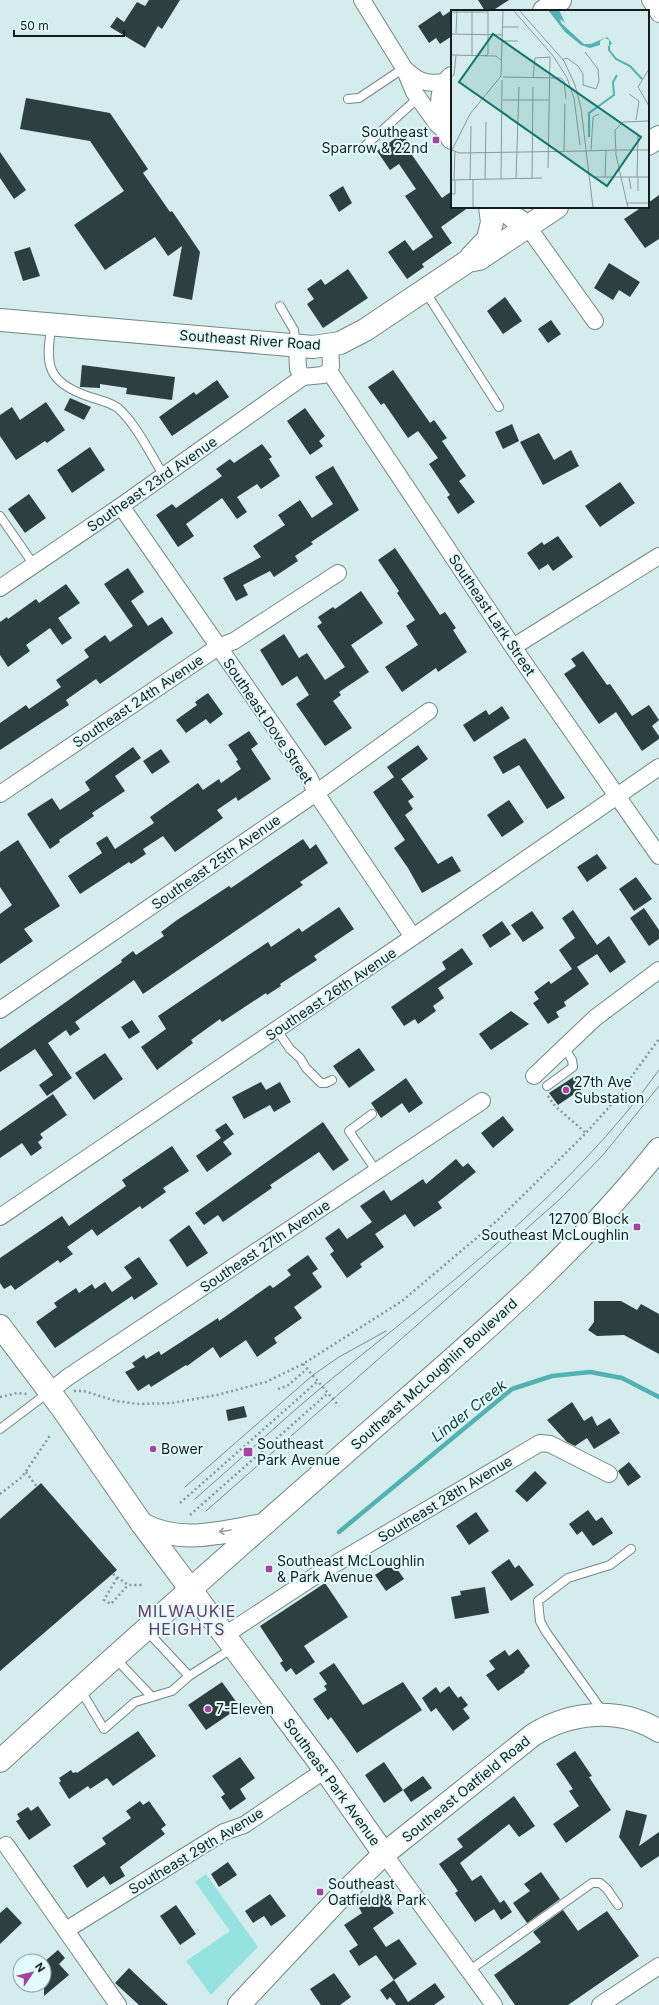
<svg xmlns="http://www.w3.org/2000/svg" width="659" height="2005" font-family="Inter,sans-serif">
  <rect width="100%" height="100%" fill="#d4edec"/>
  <!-- green -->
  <path fill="#95e3e1" d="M206,1874L258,1947L211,1995L186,1961L230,1931L195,1882Z"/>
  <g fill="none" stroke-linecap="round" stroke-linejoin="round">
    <!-- stream -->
    <path stroke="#51b2b1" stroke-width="4.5" d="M339,1532L512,1389L552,1376L590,1372L622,1378L659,1397"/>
  </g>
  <!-- building -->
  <path fill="#2b403f" d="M149,0H180L162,29L158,26L145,48L110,27L117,17L124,22L137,2L145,6Z
    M478,0H509L492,11H485Z
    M452,10V36L440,44L436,38L429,43L418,26L440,11L443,16Z
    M26,98L110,113L148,169L143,173L170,212L172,211L200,252L192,300L173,296L182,246L168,256L155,237L105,270L74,225L124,191L90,141L20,129Z
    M402,134L415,153L412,155L442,198L452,191V207H469L441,227L452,243L422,264L424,267L407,279L388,252L405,240L413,251L433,237L405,196L416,189L399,164L390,170L377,151Z
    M0,152L26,190L14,199L0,178Z
    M343,186L352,203L339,212L329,195Z
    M659,195V239L645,248L624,219L642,207H648V203Z
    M30,247L40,276L23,281L14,252Z
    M609,263L640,282L630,297L619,290L613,300L594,288Z
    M348,269L368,298L323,328L307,304L314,299L307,289L321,279L325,285Z
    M505,297L522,321L503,334L487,311Z
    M551,320L561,334L548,343L538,329Z
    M82,365L175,377L172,400L126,394L127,388L100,384V388L80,387Z
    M393,370L430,423L434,420L447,438L442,441L466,476L459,481L475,502L458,514L447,497L450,495L429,464L438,458L418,431L408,438L384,403L381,405L368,387Z
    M217,380L229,397L172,436L159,417L194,392L196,395Z
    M70,398L91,407L84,420L64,410Z
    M46,402L65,430L47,443L45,441L16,460L0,436V415L12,407L20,420Z
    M305,408L325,436L319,441L323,446L310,455L287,421Z
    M512,424L519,441L503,449L495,432Z
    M539,433L554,460L571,450L579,466L543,485L520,442Z
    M262,444L272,457L269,459L280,476L261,489L257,484L237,497L247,512L237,519L222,498L186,524L194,536L178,547L156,515L172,504L176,508L222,476L216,469L230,459L234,463Z
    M90,447L105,470L72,493L57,470Z
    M333,466L359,510L311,542L313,544L295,556L298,561L274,577L270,571L243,585L248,595L236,601L223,578L261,557L253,546L285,525L278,515L300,500L312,518L333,504L315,477Z
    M620,482L635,503L600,527L585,506Z
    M29,494L46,518L25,533L8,509Z
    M558,536L573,557L553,571L548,564L539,570L527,553L542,542L544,545Z
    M395,548L440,615L445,612L456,628L453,630L467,652L438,672L436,668L402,692L385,667L418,645L406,626L415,620L397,593L399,591L378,560Z
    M128,568L144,592L131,601L148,626L162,617L173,633L100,684L96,679L66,700L69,705L0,750V723L26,705L29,709L61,687L56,680L89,657L84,650L105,635L110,642L133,626L104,584Z
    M66,584L80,603L58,618L72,638L62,645L50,628L26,645L30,651L8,667L0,655V622L7,617L8,619L36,599L39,603Z
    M361,591L383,623L351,645L369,672L339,692L341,695L333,701L352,728L325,746L296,704L309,695L297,676L282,686L260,650L284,634L299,658L307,653L325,680L345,667L317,626L322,623L318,617L333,607L335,609Z
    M583,651L607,685L610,684L632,716L649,705L659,720L652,726L659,736V739L642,751L616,712L599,724L564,674L576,666L571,659Z
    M208,693L223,714L210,724L206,719L186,733L176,720L197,705L195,702Z
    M502,706L510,718L474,742L463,725L486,710L489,715Z
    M249,731L258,744L251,749L271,779L238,801L236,797L217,810L223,818L175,852L163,836L143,849L146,854L131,864L129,862L80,894L68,876L102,853L96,843L107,836L115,849L154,823L150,817L198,783L203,790L219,779L221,783L241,769L236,761L238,760L228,745Z
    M525,738L565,798L547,809L519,765L503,774L493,757Z
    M418,745L428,759L401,779L414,797L408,801L413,809L405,815L438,864L452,856L461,871L422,893L408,868L394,848L405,840L373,792L394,777L387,767Z
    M133,747L141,758L115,776L125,791L92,813L94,816L59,840L60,842L50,849L27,814L52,798L60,810L90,790L85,782Z
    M161,749L170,762L152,774L143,761Z
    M509,800L524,822L502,837L487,815Z
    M303,839L310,849L316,844L328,863L300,882L303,885L143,994L134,980L75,1022L80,1029L70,1036L66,1030L48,1043L72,1078L47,1096L39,1085L53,1075L35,1049L0,1072V1049L122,962L121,960L133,951L136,955L164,936L161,932L177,920L229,886L231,888Z
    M18,840L60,906L24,929L33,941L0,964V914L12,905L0,887V852Z
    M597,854L607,868L587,882L577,867Z
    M636,877L652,899L634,911L619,889Z
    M339,907L354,929L314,956L317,960L280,984L281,986L267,995L266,993L222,1022L220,1019L191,1040L193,1043L157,1070L141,1047L166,1029L158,1016L268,942L271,947L299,928L302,932Z
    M644,908L659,930V939L649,946L630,918Z
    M573,910L597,945L609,936L626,962L610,973L597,954L577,967L589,984L564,1002L566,1006L556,1012L559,1017L548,1024L533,1003L539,999L534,992L549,981L551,984L572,969L559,950L575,938L562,918Z
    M532,911L544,928L523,942L511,925Z
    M502,921L511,934L490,948L482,935Z
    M462,948L473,964L438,988L444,998L433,1006L436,1011L418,1024L415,1019L404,1026L391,1007L446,969L442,962Z
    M511,1011L529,1024L491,1050L479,1034Z
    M132,1020L140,1032L129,1039L121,1027Z
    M359,1048L375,1070L349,1088L333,1066Z
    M105,1053L123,1079L94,1100L75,1073Z
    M575,1076L583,1088L558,1105L549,1093Z
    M406,1078L423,1103L409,1113L402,1103L381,1118L371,1103Z
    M261,1082L266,1090L280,1082L291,1102L274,1112L270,1105L244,1119L232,1097Z
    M53,1094L67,1115L40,1134L43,1138L38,1142L42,1148L31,1156L22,1143L0,1158V1131Z
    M503,1116L514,1130L493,1148L481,1133Z
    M323,1122L349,1160L333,1171L319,1152L270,1185L272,1188L223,1222L218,1215L204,1225L195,1213Z
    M226,1123L234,1134L223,1142L232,1154L207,1172L196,1156L221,1138L215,1130Z
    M172,1146L189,1171L163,1188L166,1192L142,1209L140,1206L97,1236L92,1229L67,1247L73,1254L60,1263L58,1260L15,1290L11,1285L4,1289L0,1283V1258L62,1216L69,1226L126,1186L122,1180Z
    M456,1159L463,1167L468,1163L476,1172L438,1202L442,1208L414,1227L405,1214L375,1234L384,1247L360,1264L362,1267L347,1278L330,1254L334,1251L325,1238L339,1228L347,1239L372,1222L360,1206L384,1190L391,1201L423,1179L426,1184Z
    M189,1225L208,1253L187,1267L169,1240Z
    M308,1255L318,1269L312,1273L322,1287L294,1307L302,1318L274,1338L277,1343L257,1357L246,1340L220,1358L213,1347L187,1366L186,1365L151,1387L149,1384L138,1391L125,1372L135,1367L132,1363L144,1355L146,1359L159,1351L161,1355L218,1318L219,1321L270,1285L273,1288L291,1275L287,1270Z
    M139,1257L158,1284L134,1300L132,1296L55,1348L36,1322L57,1307L54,1303L76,1288L79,1293L92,1284L95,1289L105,1282L112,1292L132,1278L124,1267Z
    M594,1301H621L637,1310L641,1304L659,1314V1354L624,1335L597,1336L588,1330L594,1322Z
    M572,1402L584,1421L592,1416L597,1426L610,1418L620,1433L594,1449L587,1438L575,1446L567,1442L547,1420Z
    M244,1406L247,1417L228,1421L226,1410Z
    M629,1462L641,1477L628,1486L618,1471Z
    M535,1471L547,1483L527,1502L515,1491Z
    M41,1483L117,1570L0,1671V1519Z
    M588,1510L596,1521L602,1517L613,1533L593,1546L582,1531L577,1535L569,1524Z
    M476,1512L489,1531L469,1545L456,1526Z
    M509,1559L515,1568L519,1565L534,1585L511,1601L491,1572Z
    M393,1563L404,1579L386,1591L375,1575Z
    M325,1583L348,1617L304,1646L315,1662L296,1675L291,1668L286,1672L280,1663L283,1661L260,1626Z
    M485,1587L489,1613L455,1619L451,1597L461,1595L460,1591Z
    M518,1649L530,1666L524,1671L525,1672L498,1691L486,1675L495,1669L489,1661L505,1650L509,1656Z
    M334,1663L363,1705L403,1682L422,1710L357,1753L331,1717L328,1720L313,1699L327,1690L324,1686L327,1684L319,1673Z
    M222,1682L240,1707L206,1730L188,1705Z
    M449,1686L458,1698L461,1696L468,1705L463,1709L470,1718L453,1731L436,1708L431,1712L422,1698L436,1687L440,1693Z
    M138,1731L156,1756L113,1786L107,1778L90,1789L88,1786L69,1799L59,1783L61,1781L59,1778L71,1770L73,1773L76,1772L77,1773Z
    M575,1751L592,1776L589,1777L611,1810L566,1843L553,1824L579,1806L569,1791L573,1789L556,1764Z
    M240,1757L255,1778L240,1789L246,1799L230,1810L221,1797L225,1794L212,1776Z
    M384,1762L403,1790L384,1803L365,1775Z
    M423,1776L432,1788L411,1802L403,1790Z
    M514,1796L535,1826L519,1837L509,1824L460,1863L472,1881L481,1875L500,1903L504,1900L512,1912L501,1920L494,1909L475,1922L455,1893L458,1891L439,1864L463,1847L457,1839Z
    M140,1801L143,1805L149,1801L166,1825L161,1829L165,1834L120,1867L125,1876L110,1885L104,1876L87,1888L73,1866L106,1844L102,1838L131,1818L126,1811Z
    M38,1806L51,1825L29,1840L16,1821L20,1819L17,1814L28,1807L31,1811Z
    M626,1810L647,1815L639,1846L659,1832V1856L641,1868L619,1837Z
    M228,1862L237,1875L219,1887L211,1874Z
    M541,1872L560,1899L527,1923L513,1903L530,1891L524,1884Z
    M380,1893L394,1913L373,1928L386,1947L399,1939L417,1964L394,1980L376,1955L359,1966L349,1951L358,1945L344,1925L362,1913L359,1908Z
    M270,1894L286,1916L271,1926L264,1916L253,1923L245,1911Z
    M176,1905L196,1934L180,1945L160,1916Z
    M7,1907L22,1923L0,1944V1913Z
    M563,1910L578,1931L607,1911L639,1956L568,2005H515L494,1975L541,1942L533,1932Z
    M58,1950L65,1958L59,1964L69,1975L44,1996V1962Z
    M129,1968L168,2005H139L115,1983Z
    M334,1973L351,1997L340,2005H321L310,1989Z
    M394,1980L408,2002L435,1983L445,1997L434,2005H396L390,1997L387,2000L380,1990Z"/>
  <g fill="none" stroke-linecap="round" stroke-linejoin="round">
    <defs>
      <path id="lane" d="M348,99L359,98L404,68
        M366,145L418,98
        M425,291L499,407
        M280,306L294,330L296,344
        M52,325C44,366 48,383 90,397C99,400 110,402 118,408C136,424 151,455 164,476
        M0,516L34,565
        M277,1030L290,1049L300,1058L306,1068L321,1083H326L332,1080
        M547,1086L573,1067L572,1060L564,1047
        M372,1114L349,1131L377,1172
        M0,1429L49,1392
        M146,1630L189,1676
        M115,1658L152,1697
        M80,1689L104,1729L135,1702L172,1691L189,1676L233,1648
        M603,1712L546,1632L540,1621L538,1601L568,1578L610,1565L631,1549
        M470,1970L592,1883H600L607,1889L618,1905"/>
      <path id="street" d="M362,0L404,68L414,92L437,124L448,134
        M650,0L659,14
        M405,69C420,83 428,85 448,81
        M528,227L595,321
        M297,346L298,369L303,377L323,375L329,371L331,366L330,345
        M329,371L513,647L659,856
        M121,506L309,777L316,793L413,937
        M0,588L121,506L303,377
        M513,647L659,556
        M0,794L218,647L234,641L338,573
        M0,1010L316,793L429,711
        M534,1076L595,1018L659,970
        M0,1217L413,937L659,767
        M49,1392L68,1377L482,1101
        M225,1635L318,1574L540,1443L550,1444L609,1474
        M6,1845L118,2005
        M384,1854L494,2005
        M66,1930L224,1832L244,1825L325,1770
        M600,2005L659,1966"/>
      <path id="secondary" d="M544,11L560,0
        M452,78C436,92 442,122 452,138
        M648,144L659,137
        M504,207L512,216L528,227
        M471,257L488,239L492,222L490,207
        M0,320L313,347L340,343L365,330L468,261L479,259L557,207
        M0,1326L62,1408L142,1524L325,1770L384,1854
        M239,2005L342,1895L384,1854L533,1735C571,1711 620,1707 659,1731"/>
      <path id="primary" d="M142,1524C182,1545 221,1532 263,1525
        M0,1761C119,1652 240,1545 361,1439C465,1348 573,1258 659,1149"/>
    </defs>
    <!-- lane casing -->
    <use href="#lane" stroke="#718787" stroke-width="10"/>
    <!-- street casing -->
    <use href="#street" stroke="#718787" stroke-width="18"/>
    <!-- secondary casing -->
    <use href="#secondary" stroke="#718787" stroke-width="24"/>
    <!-- primary casing -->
    <use href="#primary" stroke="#718787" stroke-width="24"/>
    <!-- path -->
    <path stroke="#859796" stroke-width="2.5" stroke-dasharray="2 3" stroke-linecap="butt" d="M548,1096L555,1106L586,1133
      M303,1364L339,1406
      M278,1389L287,1386L307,1369
      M74,1391H84L116,1401L139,1404L172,1403L217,1395L266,1382L303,1364L402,1301L499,1219L586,1133L610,1106L659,1039
      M0,1397L17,1393L27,1394
      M26,1472L37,1487
      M0,1494L22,1477L51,1434
      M180,1503L318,1381
      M190,1515L328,1393
      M113,1574L128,1585H143
      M117,1578L104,1600L111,1604L128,1585"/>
    <!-- lane -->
    <use href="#lane" stroke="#fff" stroke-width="8"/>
    <!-- street -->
    <use href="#street" stroke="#fff" stroke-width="16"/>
    <!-- secondary -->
    <use href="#secondary" stroke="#fff" stroke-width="22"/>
    <!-- primary -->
    <use href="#primary" stroke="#fff" stroke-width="22"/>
    <!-- tram -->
    <path stroke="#7b8c8c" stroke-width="1" d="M185,1487L313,1375L339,1357L386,1331
      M195,1499C240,1460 283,1419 329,1381C446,1287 571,1193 659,1070
      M206,1511L559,1200L603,1155L659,1086"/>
  </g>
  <!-- one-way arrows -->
  <defs><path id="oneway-shaft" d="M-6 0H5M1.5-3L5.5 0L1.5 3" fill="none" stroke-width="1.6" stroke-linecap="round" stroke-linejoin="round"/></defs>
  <use stroke="#969a9a" href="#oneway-shaft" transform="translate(225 1531) rotate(171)"/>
  <!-- markers -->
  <g fill="#a941a3" stroke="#e1fbfa" stroke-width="1.5">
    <rect x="432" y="136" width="8" height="8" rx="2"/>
    <circle cx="566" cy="1090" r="4"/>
    <rect x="633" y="1223" width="8" height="8" rx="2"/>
    <circle cx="153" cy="1449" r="4"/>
    <rect x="243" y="1447" width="10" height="10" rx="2"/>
    <rect x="265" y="1565" width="8" height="8" rx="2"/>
    <circle cx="208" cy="1709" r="4"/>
    <rect x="316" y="1888" width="8" height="8" rx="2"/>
  </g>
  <g text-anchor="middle" stroke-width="4" stroke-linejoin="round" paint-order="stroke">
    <!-- poi labels -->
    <g font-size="14" fill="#151e1e" stroke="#e1fbfa" text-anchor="start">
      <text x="428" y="137" text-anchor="end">Southeast<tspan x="428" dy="16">Sparrow &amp; 22nd</tspan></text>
      <text x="574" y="1087">27th Ave<tspan x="574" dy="16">Substation</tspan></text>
      <text x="629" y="1224" text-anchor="end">12700 Block<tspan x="629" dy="16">Southeast McLoughlin</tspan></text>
      <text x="257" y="1449">Southeast<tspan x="257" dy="16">Park Avenue</tspan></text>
      <text x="161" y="1454">Bower</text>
      <text x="277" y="1566">Southeast McLoughlin<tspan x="277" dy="16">&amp; Park Avenue</tspan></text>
      <text x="216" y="1714">7-Eleven</text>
      <text x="328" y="1889">Southeast<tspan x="328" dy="16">Oatfield &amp; Park</tspan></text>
    </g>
    <!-- street labels -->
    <g font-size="14" fill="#151e1e" stroke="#e1fbfa">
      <text transform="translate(250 340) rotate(4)" y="5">Southeast River Road</text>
      <text transform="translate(152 484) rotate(-35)" y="5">Southeast 23rd Avenue</text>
      <text transform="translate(492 615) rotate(56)" y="5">Southeast Lark Street</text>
      <text transform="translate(138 701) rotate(-34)" y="5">Southeast 24th Avenue</text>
      <text transform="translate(268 721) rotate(56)" y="5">Southeast Dove Street</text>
      <text transform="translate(216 862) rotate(-35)" y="5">Southeast 25th Avenue</text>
      <text transform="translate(331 994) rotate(-34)" y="5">Southeast 26th Avenue</text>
      <text transform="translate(265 1246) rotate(-34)" y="5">Southeast 27th Avenue</text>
      <text transform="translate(434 1374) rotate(-42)" y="5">Southeast McLoughlin Boulevard</text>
      <text transform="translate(445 1499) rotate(-31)" y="5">Southeast 28th Avenue</text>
      <text transform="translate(332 1782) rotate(54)" y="5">Southeast Park Avenue</text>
      <text transform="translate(466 1789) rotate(-39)" y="5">Southeast Oatfield Road</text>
      <text transform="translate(196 1851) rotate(-31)" y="5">Southeast 29th Avenue</text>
    </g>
    <!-- water labels -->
    <g font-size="15" font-style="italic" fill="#154241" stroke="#e1fbfa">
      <text transform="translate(469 1411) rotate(-38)" y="5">Linder Creek</text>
    </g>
    <!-- quarter labels -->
    <g font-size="16" letter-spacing="1" fill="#6a3667" stroke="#e1fbfa">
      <text x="187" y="1617">MILWAUKIE<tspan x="187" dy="18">HEIGHTS</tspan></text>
    </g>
  </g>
  <!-- overview -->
  <g transform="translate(451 10)">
    <rect width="198" height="198" fill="#d4edec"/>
    <path d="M97,0H108L114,13L109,9L110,13L133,34H140L156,27L161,33L158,37V30L154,28L149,31V35L139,38L130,35L114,22Z" fill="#51b2b1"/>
    <path fill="none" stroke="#51b2b1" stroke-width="2" d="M158,36V40L165,49L179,56L191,69M138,127V103L163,85L162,72L166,65"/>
    <path fill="none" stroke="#889a9a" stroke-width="1" d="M62,0L103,47L116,68L123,88L129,135M68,0L113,51L124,75L130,98L142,198M0,2H37M52,17H68M5,23L6,0M0,24L52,25M52,31H67M0,45L45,46L51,51M21,45V0M34,46L37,44V0M111,50L116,48L127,56L132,64V75L145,79L148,71L147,59L134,42M198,59L187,77L198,96M0,67L3,65L5,45M52,67L110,68L113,71L115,89M82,68L84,48L99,47L97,158M178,84L188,91L185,110M52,90H98M1,140L8,143L135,141M140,140L142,107L148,104M165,140H198M113,141L114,94M135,141L164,140M0,142L19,104L50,66L52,0M144,167H198M154,167L155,140M178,167L180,179M186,167L187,125M34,169L35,112M50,169L51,70M65,169L68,77M81,169L82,77M0,170L91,168M3,170L4,141M19,170L20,116M22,170V198M187,181V167M0,184H4V170M176,193H198M177,198L165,145L164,120L172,112L198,111"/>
    <path fill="#0f766e" fill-opacity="0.15" stroke="#0f766e" stroke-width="2" d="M42,24L190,127L156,176L8,72Z"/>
    <rect width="198" height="198" fill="none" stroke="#151e1e" stroke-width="2"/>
  </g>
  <!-- north arrow -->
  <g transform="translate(32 1973) rotate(55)"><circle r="19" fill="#e1fbfa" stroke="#8fa3a2"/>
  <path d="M0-3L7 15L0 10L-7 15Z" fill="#a941a3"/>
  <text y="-6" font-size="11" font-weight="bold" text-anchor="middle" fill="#151e1e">N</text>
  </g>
  <!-- scale -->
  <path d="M14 30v6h110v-6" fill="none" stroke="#151e1e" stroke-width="2"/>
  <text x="20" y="30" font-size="12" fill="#151e1e" stroke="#e1fbfa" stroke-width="3" paint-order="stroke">50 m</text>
</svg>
